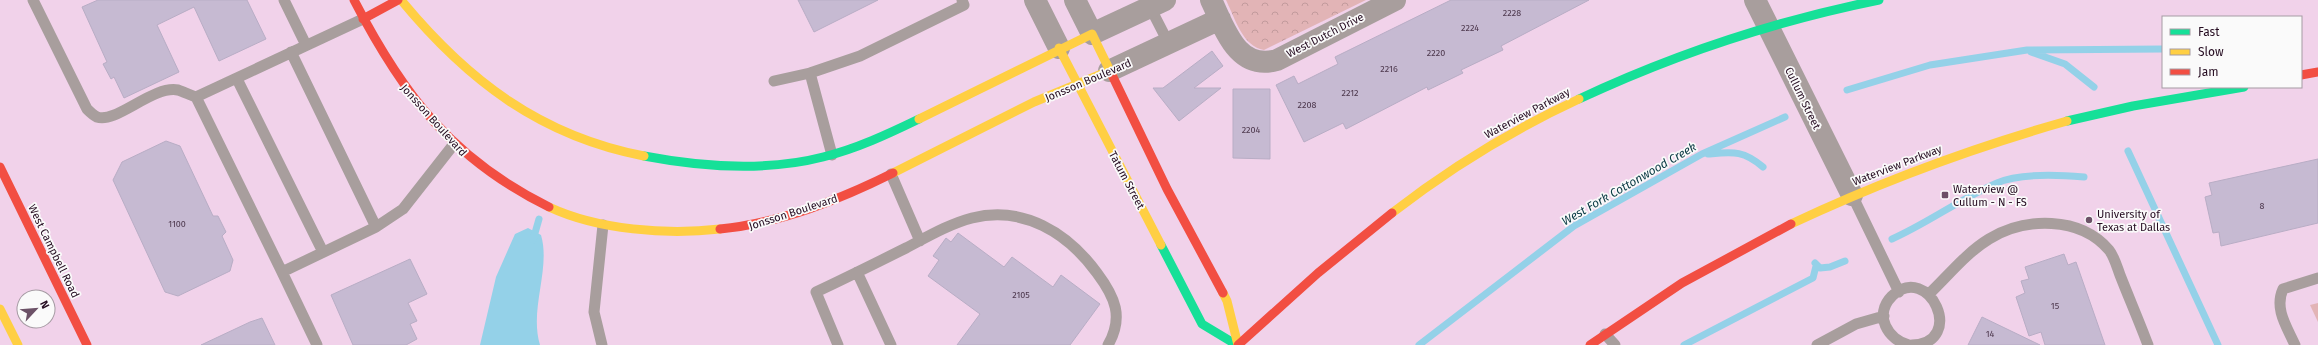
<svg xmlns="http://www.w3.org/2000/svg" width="2318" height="345" font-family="'Fira Sans',sans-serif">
  <defs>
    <pattern id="park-crowns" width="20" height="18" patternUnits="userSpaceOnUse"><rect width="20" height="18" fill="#e2b4b6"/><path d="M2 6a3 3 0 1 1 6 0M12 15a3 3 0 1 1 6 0" fill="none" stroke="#c29a9c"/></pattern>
  </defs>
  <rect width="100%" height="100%" fill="#f1d2ea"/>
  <!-- park -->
  <path fill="url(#park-crowns)" d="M1226,0H1366L1264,50C1242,46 1235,18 1226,0Z"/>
  <!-- garden -->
  <path fill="#e2b4b6" d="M2318,303V322L2310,305Z"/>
  <!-- water -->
  <path fill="#94d1e8" d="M528,228L541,235C551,269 529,309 540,345H480L496,277L515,234Z"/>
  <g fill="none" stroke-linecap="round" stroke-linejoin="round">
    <!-- stream -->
    <path stroke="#94d1e8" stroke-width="7" d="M2031,52L2065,64L2094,87
      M1847,90L1930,65L2027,50L2163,49
      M2128,151L2218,345
      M1708,154C1733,152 1743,150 1763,167
      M1892,239C1928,223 1960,199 1997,183C2019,173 2060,175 2084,177
      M533,240L539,219
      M1815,263L1820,268L1830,267L1845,261
      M1419,345L1574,226L1702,154L1785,117
      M1684,345L1813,278L1816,266"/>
  </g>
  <!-- building -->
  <path fill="#c6bad2" stroke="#b8adc5" d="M98,0H247L266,39L219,61L194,7L157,25L179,72L124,98L114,77L111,79L103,64L107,62L82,7Z
    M798,0H878L814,32Z
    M1451,0H1589L1501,46L1503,50L1461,70L1463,73L1428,90L1427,87L1346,129L1343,123L1304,142L1276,85L1294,76L1298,84L1338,64L1335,57Z
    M1212,51L1223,66L1194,88H1221L1179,121L1153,88H1163Z
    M1233,89H1270V159L1233,158Z
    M166,141L180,146L213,216H218L226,232L222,236L233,260L230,271L178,296L165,292L113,180L122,162Z
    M2318,159V223L2221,246L2219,232L2213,233L2205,197L2212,195L2209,183Z
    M958,233L1004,267L1012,257L1053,287L1061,275L1100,304L1070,345H957L980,314L928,276L939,260L933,256L946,238L951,242Z
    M2064,254L2068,265L2076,262L2105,345H2045L2041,332L2029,336L2016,297L2025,293L2021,281L2029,279L2025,267Z
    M410,259L427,294L408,303L417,321L410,324L417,339L406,345H353L331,295Z
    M1982,317L2040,345H1968Z
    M262,318L275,345H201L250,322Z"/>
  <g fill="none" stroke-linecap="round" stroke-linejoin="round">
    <!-- lane -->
    <path stroke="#a89e9d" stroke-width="11" d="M33,0L87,109C89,111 93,115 97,117C116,124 153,85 178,90C184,92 190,95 196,97
      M284,0L306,45
      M1150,7L1169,44
      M291,52L376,227
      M810,73L832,155
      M237,79L323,252
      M774,81L810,73L860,56L964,5L962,0
      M891,174L920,241
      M1852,195L1899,292
      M282,272L196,97L363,19
      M857,272L891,345
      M1929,294C1948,276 1966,253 1989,239C2025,217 2080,216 2109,250C2114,256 2117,267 2120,275C2129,298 2139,321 2148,345
      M1605,334L1615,345
      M317,345L282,272L376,227L403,209L454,144
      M602,345L594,312L603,225
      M838,345L816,292C846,278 876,263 906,248C927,237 949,224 972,218C1023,205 1068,233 1097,273C1115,297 1124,317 1108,345
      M1817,345L1856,324L1884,316
      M1909,345C1888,340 1873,315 1892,296C1929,261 1967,343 1912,345
      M2295,345C2287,327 2274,309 2283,289L2318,278"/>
    <!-- street -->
    <path stroke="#a89e9d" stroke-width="22" d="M1035,0L1059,48
      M1075,0L1092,34L1165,0
      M1211,0C1225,29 1237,71 1277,60L1395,0
      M1755,0L1852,195
      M1109,71L1220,19"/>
    <!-- fast -->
    <path stroke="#16e098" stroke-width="9" d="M1579,99C1675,54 1775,21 1879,0
      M2067,121L2133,106L2244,87
      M644,156C702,167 765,172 823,157C856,149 888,134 919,119
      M1161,245L1202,324L1237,345"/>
    <!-- slow -->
    <path stroke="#ffcf43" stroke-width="9" d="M401,0C467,80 540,136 644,156
      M1059,48L1161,245
      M919,119L1092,34L1113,77
      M893,173L1034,102L1109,71
      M549,207C598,230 667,235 720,229
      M1392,213C1451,167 1512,130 1579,99
      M1791,224C1880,182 1972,148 2067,121
      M1223,293L1227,301L1238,345
      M0,309L18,345"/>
    <!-- jam -->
    <path stroke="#f24e42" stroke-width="9" d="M354,0C403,95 452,159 549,207
      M363,19L398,0
      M2301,75L2318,72
      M1113,77L1167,189L1223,293
      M0,167L87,345
      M720,229C781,223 839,200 893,173
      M1238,345L1318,273L1392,213
      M1590,345L1682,283L1791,224"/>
  </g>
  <!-- markers -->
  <g fill="#6c5167" stroke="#fafafa" stroke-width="1.5">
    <rect x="1941" y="191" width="8" height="8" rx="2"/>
    <circle cx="2089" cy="220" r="4"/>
  </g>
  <g text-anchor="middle" stroke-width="3.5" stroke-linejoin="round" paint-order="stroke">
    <!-- number labels -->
    <g font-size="9" fill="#4d384d">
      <text x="1512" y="16">2228</text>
      <text x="1470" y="31">2224</text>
      <text x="1436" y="56">2220</text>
      <text x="1389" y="72">2216</text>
      <text x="1350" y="96">2212</text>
      <text x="1307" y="108">2208</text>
      <text x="1251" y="133">2204</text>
      <text x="2262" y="209">8</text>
      <text x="177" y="227">1100</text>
      <text x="1021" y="298">2105</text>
      <text x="2055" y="309">15</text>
      <text x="1990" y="337">14</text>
    </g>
    <!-- street labels -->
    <g font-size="11" fill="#250c21" stroke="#fafafa">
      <text transform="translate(1325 35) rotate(-27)" y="4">West Dutch Drive</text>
      <text transform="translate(1088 80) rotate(-23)" y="4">Jonsson Boulevard</text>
      <text transform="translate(1803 98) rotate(64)" y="4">Cullum Street</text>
      <text transform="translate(1527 113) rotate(-28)" y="4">Waterview Parkway</text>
      <text transform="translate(434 120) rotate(48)" y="4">Jonsson Boulevard</text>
      <text transform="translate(1897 165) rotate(-21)" y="4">Waterview Parkway</text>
      <text transform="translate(1127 180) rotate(62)" y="4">Tatum Street</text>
      <text transform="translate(793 212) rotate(-18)" y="4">Jonsson Boulevard</text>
      <text transform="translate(54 251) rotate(64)" y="4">West Campbell Road</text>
    </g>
    <!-- poi labels -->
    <g font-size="11" fill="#250c21" stroke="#fafafa" text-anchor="start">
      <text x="1953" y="193">Waterview @<tspan x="1953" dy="13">Cullum - N - FS</tspan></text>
      <text x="2097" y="218">University of<tspan x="2097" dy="13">Texas at Dallas</tspan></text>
    </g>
    <!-- water labels -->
    <g font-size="12" font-style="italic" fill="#093943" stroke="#fafafa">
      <text transform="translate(1629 184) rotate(-30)" y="4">West Fork Cottonwood Creek</text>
    </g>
  </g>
  <!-- legend -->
  <rect x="2162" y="16" width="140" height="72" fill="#fafafa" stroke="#a59ba3"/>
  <rect x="2170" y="29" width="20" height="6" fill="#16e098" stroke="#a59ba3"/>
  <text x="2198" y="36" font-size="12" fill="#250c21">Fast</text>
  <rect x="2170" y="49" width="20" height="6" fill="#ffcf43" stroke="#a59ba3"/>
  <text x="2198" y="56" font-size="12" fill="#250c21">Slow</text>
  <rect x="2170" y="69" width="20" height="6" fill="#f24e42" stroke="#a59ba3"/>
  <text x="2198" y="76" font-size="12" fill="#250c21">Jam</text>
  <!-- north arrow -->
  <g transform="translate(36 309) rotate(64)"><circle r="19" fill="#fafafa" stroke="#a59ba3"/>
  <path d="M0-3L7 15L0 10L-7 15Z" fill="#6c5167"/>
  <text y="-6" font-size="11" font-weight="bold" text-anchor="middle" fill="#250c21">N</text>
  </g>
</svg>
